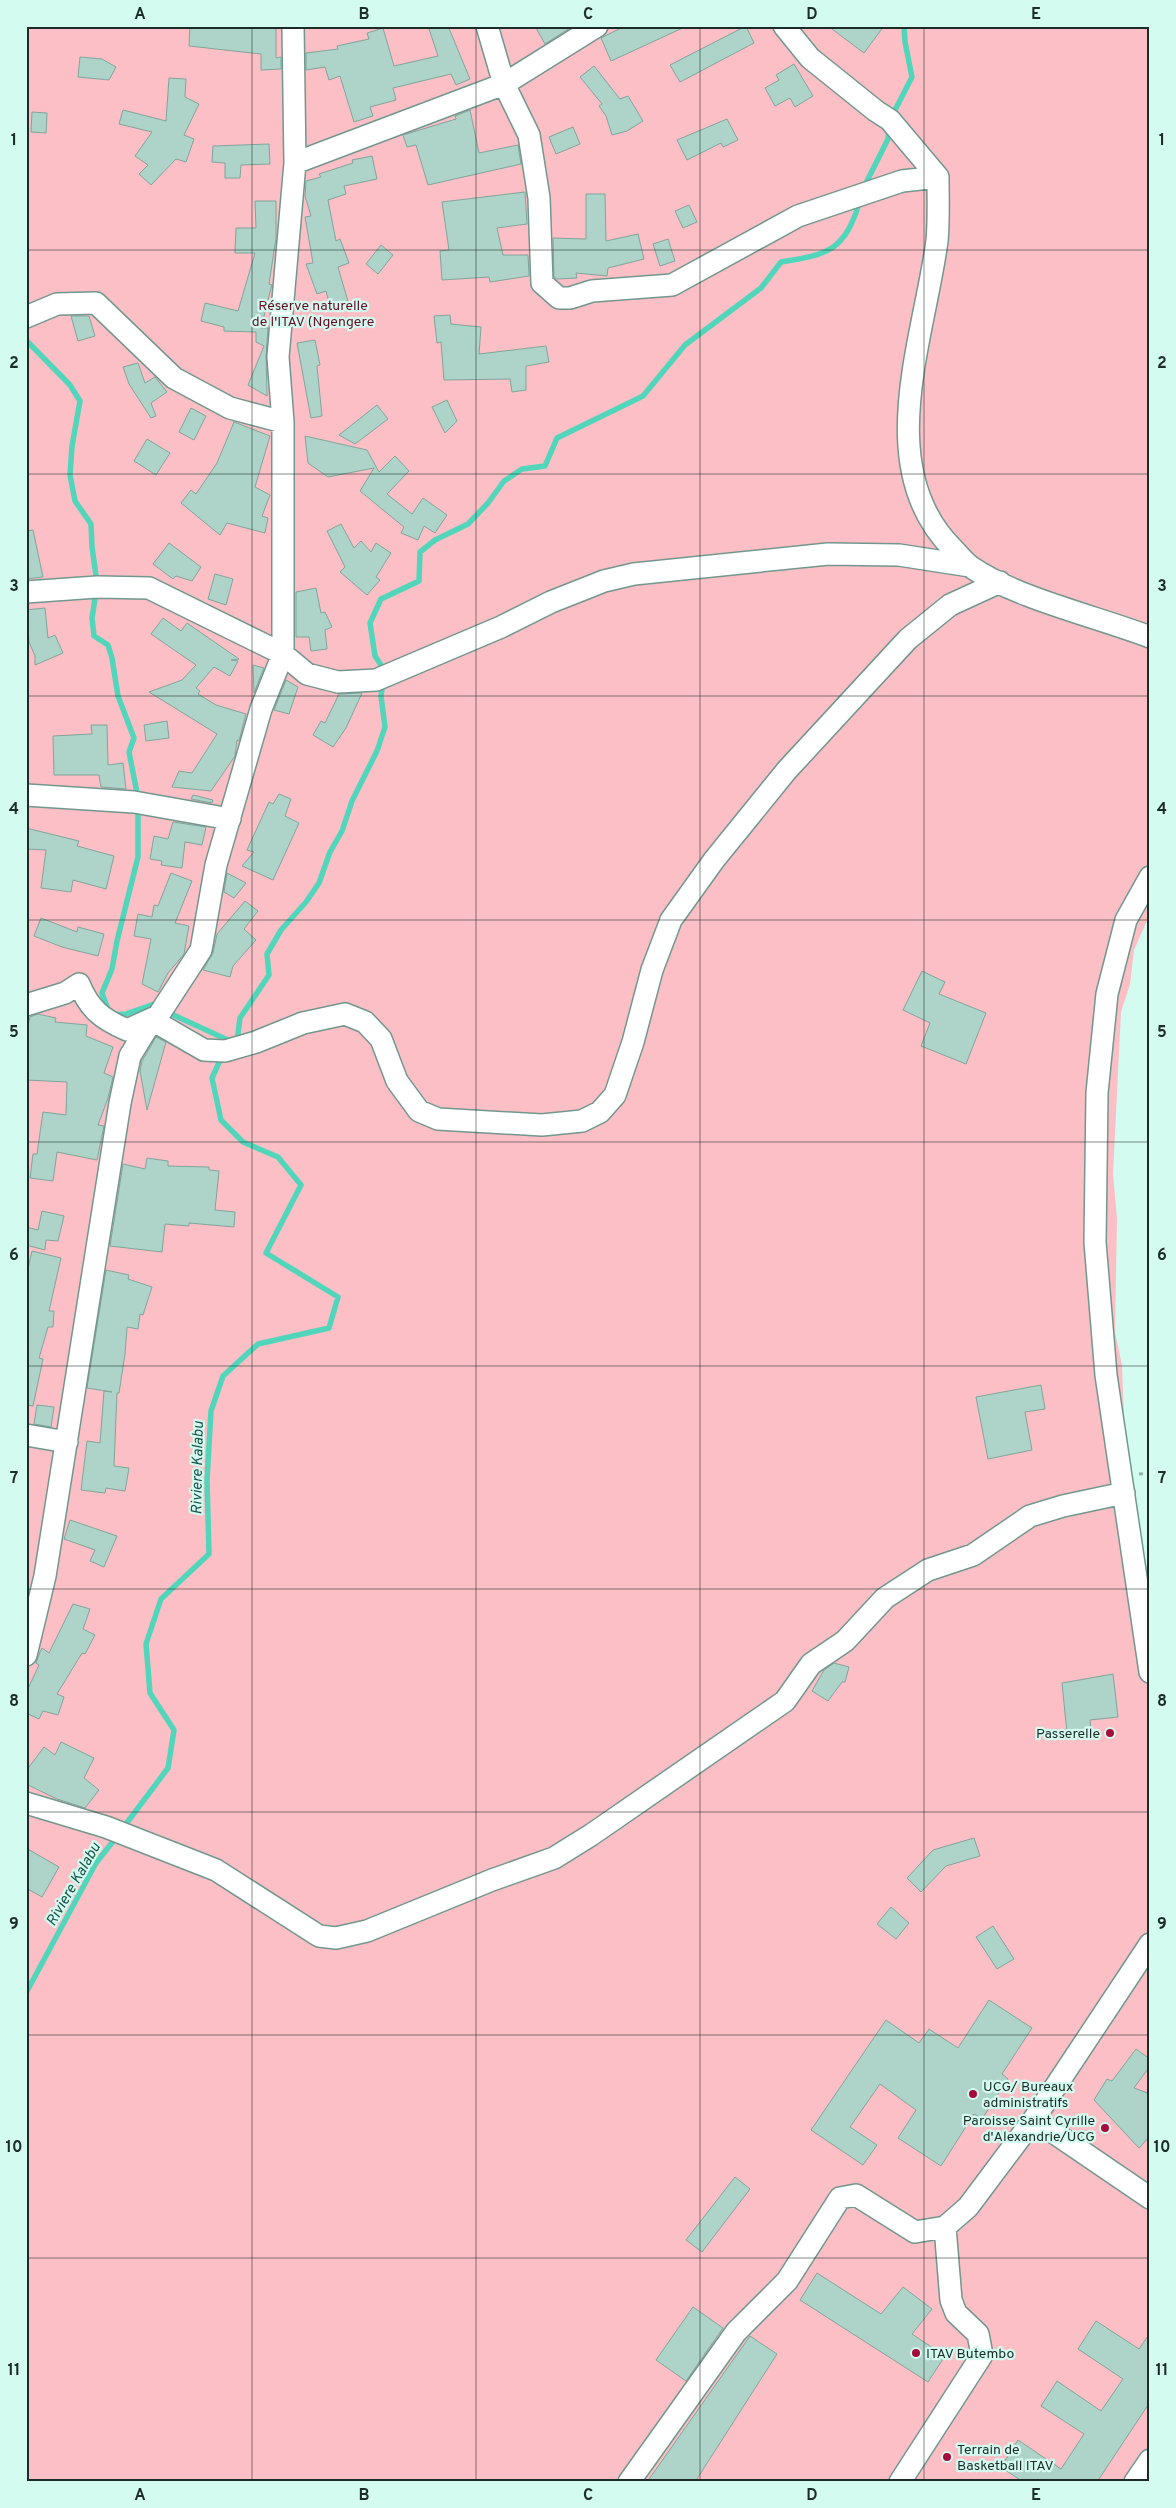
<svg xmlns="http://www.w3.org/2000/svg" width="1176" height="2508" font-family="Overpass,sans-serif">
  <rect width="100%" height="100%" fill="#d3fbf0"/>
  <!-- green -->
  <path fill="#fcbfc5" d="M26,26H1150V914L1134,950L1130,984L1121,1012L1113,1174L1117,1219L1115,1332L1122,1365L1124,1421L1150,1599V2482H26Z"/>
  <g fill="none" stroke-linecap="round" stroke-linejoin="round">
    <!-- stream -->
    <path stroke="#52d6bb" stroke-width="5.5" d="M892,116L912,77L905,42L904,26
      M864,187L888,139L889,127
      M26,340L70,385L80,401L72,446L70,475L75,501L91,524L92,547L97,583
      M96,592L92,618L94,636L108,645L112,658L118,696L134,738L129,752L138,798
      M385,671L375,656L370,623L381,599L419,581L420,552L435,540L468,524L488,503L504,481L522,469L545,466L557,438L643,396L685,345L761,288L781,262C830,254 844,251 860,201
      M138,807V857L117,941L112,969L102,993L110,1015L126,1014L154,1004L159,1008
      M167,1012L230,1041
      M237,1041L240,1018L269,975L267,954L281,930L306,902L319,883L330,852L342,831L352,801L377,751L385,727L381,696L383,682
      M123,1828L168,1768L174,1730L150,1693L146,1644L161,1599L209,1554L207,1480L211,1411L223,1376L258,1344L329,1328L338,1297L266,1253L301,1185L278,1157L243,1142L221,1120L212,1078L222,1056
      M26,1993L96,1863L118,1835"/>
  </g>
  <!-- building -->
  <path fill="#aed4ca" stroke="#80a59c" d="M190,26L276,27V58L281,57V69L261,70V54L189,46Z
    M428,26H448L470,79L456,85L451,74L393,88L396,100L370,107L373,116L354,122L340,76L329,80L325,67L306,70V53L338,49L337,46L369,39L367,33L383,28L394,66L438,56Z
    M535,26H573L545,44Z
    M625,26H687L611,61L601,38Z
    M746,26L754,43L680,82L670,65Z
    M828,26H884L864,53Z
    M80,57L102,59L116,67L109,80L78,77Z
    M794,64L813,96L795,107L790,98L775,106L765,88L779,80L776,75Z
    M594,66L620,99L628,96L643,121L627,131L612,135L606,116L599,106L602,104L580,77Z
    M169,78L186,79L185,97L199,104L184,135L194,139L186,162L176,159L151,185L139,174L148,165L135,156L152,132L119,124L123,110L166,121Z
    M470,110L479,153L518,145L521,164L428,185L416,145L407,147L403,135L456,119L455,116Z
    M32,112L47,113L46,133L31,132Z
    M727,119L738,140L723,147L721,143L687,160L677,140Z
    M573,127L580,144L556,154L549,137Z
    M269,144L270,164L241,165L240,178H225V163L212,162L213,146Z
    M372,156L377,179L344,186L346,194L328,200L336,241L340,239L349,263L338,267L349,305L331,310L326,291L317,294L306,264L313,263L305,217L311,216L305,196L306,181L321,177L319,174L353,163L352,160Z
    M525,192L527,224L497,228L503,255H528L529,276L490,282L489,277L442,280L440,251L449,250L442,202Z
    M586,194H605L606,241L638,234L644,259L608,268L607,276L576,273L577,278L557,279L554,277L553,238L586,239Z
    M255,201H276V238L269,284L272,285L271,288L261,328H268L266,356L267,396L248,385L264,346L256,342V332L224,331V327L201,321L205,303L238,311L255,253H235L236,228H256Z
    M689,205L697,222L683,228L675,211Z
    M668,239L675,261L660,266L653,244Z
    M381,245L393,255L378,274L366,264Z
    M450,315L451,324L481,327L479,354L546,346L549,362L526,366V390L512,392L510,379L444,380L441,342L437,343L434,316Z
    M71,316H89L95,336L78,341Z
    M315,340L320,365L317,366L322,416L311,418L297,343Z
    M138,363L145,383L155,377L167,392L151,403L156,416L151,418L129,384L123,367Z
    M447,400L457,421L445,433L432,407Z
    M377,405L388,419L355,444L339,435Z
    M191,408L206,416L194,440L179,432Z
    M234,422L270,436L255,487L270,495L262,516L268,518L265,533L227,523L220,535L181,503L191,490L196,494L217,463Z
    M305,436L367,450L379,472L395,456L409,471L387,494L412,514L423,498L447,515L435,533L424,526L418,540L401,533L404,527L360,491L374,468L328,477L308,463Z
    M147,439L170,453L156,475L134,461Z
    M341,524L354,548L361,541L371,552L376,543L391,553L376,577L380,580L367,595L340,572L345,567L327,531Z
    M33,530L43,577L26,579V531Z
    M169,543L201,567L192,581L176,576L173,579L153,564Z
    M215,574L233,579L226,605L208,599Z
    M316,588L321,613L325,612L332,627L325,630L327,649L311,651L309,637H296V592Z
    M45,608L48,638L55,635L63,653L35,665V656L29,642L26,610Z
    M163,618L181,631L187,623L239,659L231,660L238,661L230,676L214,667L196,688L200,691L198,694L216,705L246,714L239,741L237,740L235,756L211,791L172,787L179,771L192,773L217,734L149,692L182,680L196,665L151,634Z
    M253,665L264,668L254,693Z
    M286,680L298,687L289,714L274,710Z
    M362,693L346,728L333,747L313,735L321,721L325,723L339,694Z
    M167,721L169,738L146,741L144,725Z
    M91,725H107L108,765L123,763L126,789L101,787L99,775H54L53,736L92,734Z
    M279,794L291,799L285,816L299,823L273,880L242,866L254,852L247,850L269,802L273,804Z
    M193,795L213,800L212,803L191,799Z
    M173,822L206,827L202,845L185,842L182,868L161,865L162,861L150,859L154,836L168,839Z
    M26,828L79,841L77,846L114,856L106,889L73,880L71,892L41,888L46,850L26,849Z
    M171,873L192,881L175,923L189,926L184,954L168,973L158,992L142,984L151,939L134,936L138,914L152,917L154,905L158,906Z
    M227,873L246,883L234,898L224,892Z
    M245,901L258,911L244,929L256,940L233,966L230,977L203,970L213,953L217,934Z
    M41,918L77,932L78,927L104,934L98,956L62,947L34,936Z
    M922,971L945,982L939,994L986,1013L966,1064L921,1046L930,1023L903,1010Z
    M38,1014L56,1018L55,1022L87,1025L86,1036L113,1047L104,1073L113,1077L108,1098L98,1125L104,1126L97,1160L57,1152L53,1181L30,1178L33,1154H37L43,1112L66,1115L67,1082L26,1080V1032L30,1017Z
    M156,1037L166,1042L147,1110L140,1071L142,1061Z
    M147,1158L168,1161V1166L209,1167V1170L219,1171L215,1210L235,1212L234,1227L189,1223V1226L165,1224L162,1252L110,1246L123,1164L145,1169Z
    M42,1211L64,1216L58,1241L46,1240L45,1250L26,1245V1227L38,1230Z
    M32,1251L61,1258L49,1311H54L53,1327H48L39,1358L43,1359L33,1406L26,1405V1277Z
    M106,1270L129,1275L128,1279L152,1287L143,1315L140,1314L138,1329L127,1327L125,1354L119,1393H117L114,1466L129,1468L125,1491L106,1488L105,1493L81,1490L87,1441L100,1443L104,1391L112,1392L87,1388Z
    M1041,1385L1045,1409L1025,1412L1032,1450L988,1459L976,1397Z
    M37,1405L54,1407L51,1427L34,1424Z
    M70,1520L117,1536L104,1567L90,1561L95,1550L64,1539Z
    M73,1604L90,1609L83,1629L95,1635L85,1654L82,1653L57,1694L64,1697L58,1715L43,1711L39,1719L26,1713V1693L39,1665L36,1663L40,1652L42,1648L49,1653Z
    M834,1663L849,1667L845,1682H842L828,1701L812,1691L824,1670Z
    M1113,1674L1118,1717L1090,1720L1091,1730L1067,1733L1062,1683Z
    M61,1742L94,1758L84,1778L99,1790L85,1808L57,1799L26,1784V1771L44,1747L55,1755Z
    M974,1838L980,1856L946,1866L921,1892L907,1878L933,1850Z
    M26,1848L59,1867L42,1897L26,1888Z
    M891,1907L909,1923L896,1939L877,1924Z
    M993,1926L1014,1959L997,1969L976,1937Z
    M989,2000L1032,2028L1002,2074L1008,2079L982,2119L974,2114L941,2166L898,2138L916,2110L880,2084L850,2127L877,2145L863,2165L811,2130L886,2020L919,2043L929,2029L958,2048Z
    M1136,2049L1150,2059V2066L1134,2088L1150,2094V2136L1139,2148L1094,2100L1107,2079L1112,2081Z
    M735,2177L750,2189L702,2252L686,2240Z
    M817,2273L881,2314L903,2287L932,2309L912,2334L945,2356L928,2382L800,2300Z
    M693,2307L723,2328L686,2381L656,2360Z
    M1096,2321L1139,2349L1150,2333V2402L1097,2482H1023L1001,2467L1018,2440L1061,2469L1084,2434L1041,2406L1057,2381L1101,2411L1123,2379L1078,2349Z
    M750,2336L777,2354L695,2482H647Z"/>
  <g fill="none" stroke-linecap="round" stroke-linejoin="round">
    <defs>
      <path id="street" d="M487,26L504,84L529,135L539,198L542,283L559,298H570L592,291L672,285L798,216L902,181L938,177
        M784,26L810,58L876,111L890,120L938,177C938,198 939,220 937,241C924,339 872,467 952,548C958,554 964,562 971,567C1018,599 1095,616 1150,637
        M295,163L504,84L597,26
        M26,317L57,304L96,303L174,378L230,408L283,422
        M26,592L97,587L149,588L283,654L307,674L338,682L376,680L501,627L551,602L604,581L634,574L828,554L899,555L970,566
        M26,795L134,802L230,819
        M1150,877L1126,920L1107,994L1097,1093L1095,1242L1106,1375L1150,1672
        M26,1005L65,993L79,984C90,1010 102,1019 127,1030L158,1016L201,950L216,865L261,709L283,654V422L278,357L295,163L293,26
        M152,1020L204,1050L225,1051L256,1042L303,1023L345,1014L365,1022L381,1039L397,1081L419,1111L438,1119L542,1125L582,1121L600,1112L615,1095L633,1042L652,970L671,920L714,860L787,770L908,639L950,605L1000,582
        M26,1435L67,1442
        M26,1655L45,1576L120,1103L130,1056L152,1020
        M26,1803L106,1827L216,1870L319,1936L336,1938L367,1931L492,1880L554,1858L591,1835L785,1701L811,1664L845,1641L885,1598L928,1570L973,1555L1030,1516L1063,1506L1124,1493
        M1034,2119L1150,2198
        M629,2482L736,2332L787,2281L840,2198L856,2195L915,2232L945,2227L968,2207L1034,2119L1150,1944
        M900,2482L982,2355L978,2334L956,2313L951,2300L945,2227
        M1135,2482L1150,2460"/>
    </defs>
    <!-- street casing -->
    <use href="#street" stroke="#72978e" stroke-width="24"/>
    <!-- path -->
    <path stroke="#93b3aa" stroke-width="3" stroke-dasharray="4 4" stroke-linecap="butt" d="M1139,1474L1150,1473"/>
    <!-- street -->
    <use href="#street" stroke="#fff" stroke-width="21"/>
  </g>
  <!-- grid -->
  <path fill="none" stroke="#1d2c28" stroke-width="1" stroke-opacity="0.55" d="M252,26V2482M476,26V2482M700,26V2482M924,26V2482M26,250H1150M26,474H1150M26,696H1150M26,920H1150M26,1142H1150M26,1366H1150M26,1589H1150M26,1812H1150M26,2035H1150M26,2258H1150"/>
  <!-- markers -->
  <g fill="#a50c3e" stroke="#d3fbf0" stroke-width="2">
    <circle cx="1110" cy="1733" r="5"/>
    <circle cx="973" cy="2094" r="5"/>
    <circle cx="1105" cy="2128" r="5"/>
    <circle cx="916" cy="2353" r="5"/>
    <circle cx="947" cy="2457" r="5"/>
  </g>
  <g text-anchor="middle" stroke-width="4.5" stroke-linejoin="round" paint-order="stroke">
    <!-- park labels -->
    <g font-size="14" fill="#670e26" stroke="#d3fbf0">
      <text x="313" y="310">Réserve naturelle<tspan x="313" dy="16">de l'ITAV (Ngengere</tspan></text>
    </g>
    <!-- poi labels -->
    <g font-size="14" fill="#1d2c28" stroke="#d3fbf0" text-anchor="start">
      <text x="1100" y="1738" text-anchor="end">Passerelle</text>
      <text x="983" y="2091">UCG/ Bureaux<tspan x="983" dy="16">administratifs</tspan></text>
      <text x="1095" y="2125" text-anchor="end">Paroisse Saint Cyrille<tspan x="1095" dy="16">d'Alexandrie/UCG</tspan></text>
      <text x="926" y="2358">ITAV Butembo</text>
      <text x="957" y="2454">Terrain de<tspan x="957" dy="16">Basketball ITAV</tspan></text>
    </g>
    <!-- water labels -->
    <g font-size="15" font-style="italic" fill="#1d5449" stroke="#d3fbf0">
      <text transform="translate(197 1468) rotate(-89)" y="5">Riviere Kalabu</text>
      <text transform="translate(73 1884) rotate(-60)" y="5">Riviere Kalabu</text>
    </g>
  </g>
  <!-- border -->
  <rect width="1176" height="2508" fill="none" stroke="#d3fbf0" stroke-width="55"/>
  <rect x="28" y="28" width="1120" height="2452" fill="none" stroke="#1d2c28" stroke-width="2"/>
  <g font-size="16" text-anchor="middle" font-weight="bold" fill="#1d2c28">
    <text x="140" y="19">A</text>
    <text x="364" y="19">B</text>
    <text x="588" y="19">C</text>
    <text x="812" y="19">D</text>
    <text x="1036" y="19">E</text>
    <text x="14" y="145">1</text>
    <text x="1162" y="145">1</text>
    <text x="14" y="368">2</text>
    <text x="1162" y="368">2</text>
    <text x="14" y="591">3</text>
    <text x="1162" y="591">3</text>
    <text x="14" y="814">4</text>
    <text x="1162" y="814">4</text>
    <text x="14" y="1037">5</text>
    <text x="1162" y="1037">5</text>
    <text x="14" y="1260">6</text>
    <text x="1162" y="1260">6</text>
    <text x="14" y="1483">7</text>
    <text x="1162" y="1483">7</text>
    <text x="14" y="1706">8</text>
    <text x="1162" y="1706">8</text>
    <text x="14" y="1929">9</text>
    <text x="1162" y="1929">9</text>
    <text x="14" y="2152">10</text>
    <text x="1162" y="2152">10</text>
    <text x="14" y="2375">11</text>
    <text x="1162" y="2375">11</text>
    <text x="140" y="2500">A</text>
    <text x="364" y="2500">B</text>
    <text x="588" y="2500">C</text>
    <text x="812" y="2500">D</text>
    <text x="1036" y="2500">E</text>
  </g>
</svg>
